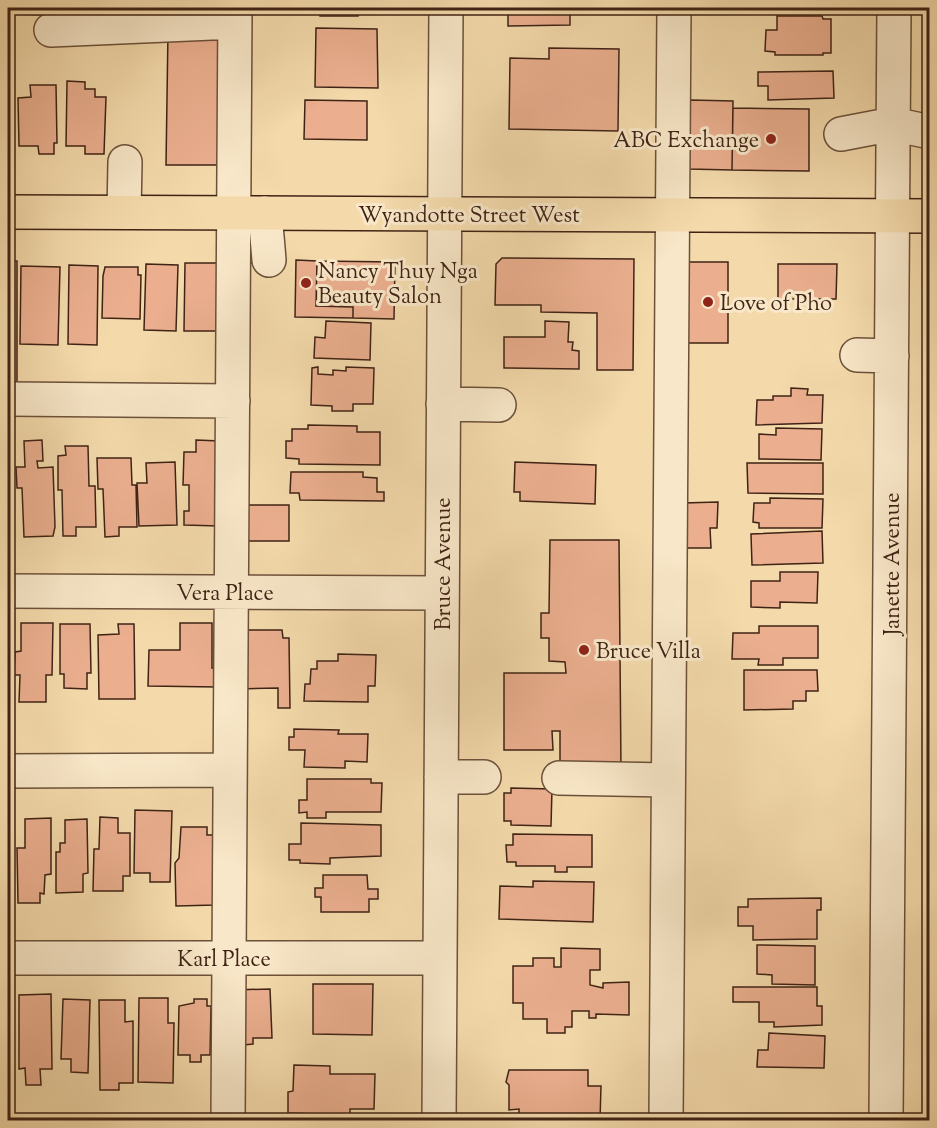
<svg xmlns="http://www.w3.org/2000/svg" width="937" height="1128" font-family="'Sorts Mill Goudy',serif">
  <defs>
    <pattern id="park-dots" width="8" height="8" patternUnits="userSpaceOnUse" patternTransform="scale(1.5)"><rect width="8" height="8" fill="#c0be86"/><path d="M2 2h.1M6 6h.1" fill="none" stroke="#a6a373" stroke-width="1.8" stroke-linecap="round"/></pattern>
  </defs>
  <rect width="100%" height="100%" fill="#f4daab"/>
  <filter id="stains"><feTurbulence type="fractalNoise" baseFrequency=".00333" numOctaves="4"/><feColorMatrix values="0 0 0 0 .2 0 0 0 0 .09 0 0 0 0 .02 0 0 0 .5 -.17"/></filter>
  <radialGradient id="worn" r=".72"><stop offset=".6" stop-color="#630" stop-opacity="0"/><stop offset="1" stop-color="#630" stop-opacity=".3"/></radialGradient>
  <!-- park -->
  <path fill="url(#park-dots)" stroke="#80704e" stroke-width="1.5" d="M8,8H227L111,17L8,14Z"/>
  <!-- building -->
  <path fill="#ebaf8f" stroke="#3f2315" stroke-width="1.5" d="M320,8H374V9H358V16H320Z
    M508,8H579V12L570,13V25L508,26Z
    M777,16H822L823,19H831V53H823V55H775V52L765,51L766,30H777Z
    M316,28L377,29L378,88L315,87Z
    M168,31L224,32L222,165H166Z
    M549,48L619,49L618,131L509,129L510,58L549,59Z
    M833,71L834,98L768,100V86H758V72Z
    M67,81L85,82V89H95V97H106L104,154H85V146H66Z
    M30,85H56L57,143H54V154H39L38,146H19L18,98L31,97Z
    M305,100L367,101V140L304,139Z
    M690,100L733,101L732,170L689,169Z
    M733,108L809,109V171L732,170Z
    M502,258L634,259L633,370H597V313L541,312V305H495L496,264Z
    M296,260L317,261L316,306L353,307V318L295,317Z
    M8,261H17V394H8Z
    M317,261L395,262L394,319L353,318V307L316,306Z
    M688,262H728V343H688Z
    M185,263H218L216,331H184Z
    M146,264L178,265L176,331L144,330Z
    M778,264H837L836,299H778Z
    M69,265L98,266L97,345L68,344Z
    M21,266L60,267L58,345L20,344Z
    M105,267H138V275H141L140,319L102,318L103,276Z
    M326,321L371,323L370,360L314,358L315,337L325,338Z
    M545,321L569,322L568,342H573L572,350L579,351V369L504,368V337H545Z
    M318,367V374L333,375V370L346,371V367L374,368L373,404H353V411H332V406L311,405L312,368Z
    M791,388L808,389L807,395H823L822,423L756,425L757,400H773V396H791Z
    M308,425L357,426V432H380V465L299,464V459L286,458V441H292V429H308Z
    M776,428L822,429L821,460L759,459V434L776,435Z
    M42,440L43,461H37L38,468L53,467L55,527L53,536L24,537L22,488H17L16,467H25L24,441Z
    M196,440L220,441L219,526L184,525V511H189V485H183L184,452H196Z
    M65,446H88L89,486H95L96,527H76V536H63L62,490H58V456L66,455Z
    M8,454H13V526H8Z
    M97,458H131L132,485H136L137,527H119V536L105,537L103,489H98Z
    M175,462L177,525L139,526L137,483H147L146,463Z
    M515,462L596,465L595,504L520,501V492H514Z
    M747,463H823V494L748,493Z
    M291,472H363V477L377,478V492H384V501L300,500L299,493H290Z
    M770,498L823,499L822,528H759V523L753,522L754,503H770Z
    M718,502L717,528H710L711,548H683V503Z
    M235,505H289V541H235Z
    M822,531L823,563L752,565L751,534Z
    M550,540H619L621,770L560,768V731H552L553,750H504V673H566L565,662L549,661V638H541V613H549Z
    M780,572H818L817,603L780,602V608L751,607V581H780Z
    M21,623H53L52,675H46V702H19L20,675H14L15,652L21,651Z
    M180,623H212V668H218L217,687L148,686L149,650H180Z
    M60,624H90L91,673H87V689L64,688V674H60Z
    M118,624H134L135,699H99L98,635L119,634Z
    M759,626H818V658H783V665H758L759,659H732L733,633H759Z
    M244,630H282L283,638H289L290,708H278V688L237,689Z
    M338,654L376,655L375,686H368V702L304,701L305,684H310L311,669H317V661H338Z
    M744,670H817L818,691H806V701H793V709L744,710Z
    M294,729L339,730L338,734H368L367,762L345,761V768L304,767L305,750H289V737H294Z
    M307,779H371V783H382L381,812H326V818H307V812L299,813V800H307Z
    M511,788L552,789L551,826L511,825V821H504V793H511Z
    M135,810L172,811L170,882H150V873H134Z
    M100,817L118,818V833H130V876H123V891H93L94,849H99Z
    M51,818V874L45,875L44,894L40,893V903H18L17,848H25V819Z
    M87,819L88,873L83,874V892L56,893V852H60V843H65V820Z
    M301,823L381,825V856L330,858V864L300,863V860H289V844H301Z
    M181,827H207V835H214L216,905L176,906L175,863L179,858Z
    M513,834L592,835V867H567V872H555V866H516V862H507L506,845H513Z
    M323,875H367L368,889H378V899H369V912H321V897H315V888H323Z
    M533,881L594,882L593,922L499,919L500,886L533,887Z
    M821,898V910H817V939L753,940V926H738V907H748V899Z
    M757,945L815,946V985L772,984V975L757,974Z
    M561,948L600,949V970H590V985L603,988V983L629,982V1015L596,1014V1018H589V1011H572V1027H565V1033H547V1019H523V1003H513V966H533V958H554V967H561Z
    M313,984H373L372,1035L313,1034Z
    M733,987H817V1006H822V1025L774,1027V1022H759V1002H733Z
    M270,989L272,1038H253V1044L243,1045L231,990Z
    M51,994L52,1069H40L41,1085H26L25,1068L19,1069V995Z
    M139,998H168V1023H174L173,1083L138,1082Z
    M63,999L90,1000L88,1073L71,1072V1059H61Z
    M194,999H207V1006H211L210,1055H201V1062H190V1055H178L179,1006L194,1003Z
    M99,1000H125V1022L133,1021V1083H119V1090H100Z
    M769,1033L825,1036L824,1068L757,1067L758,1050H768Z
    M294,1065L330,1066V1074H375L374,1109H350V1115L288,1113V1092L293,1091Z
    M509,1070H588V1086H601L600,1120H571V1114H557V1120H519V1109L509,1110V1085L506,1082Z"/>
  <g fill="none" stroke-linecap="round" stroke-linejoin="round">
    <defs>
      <path id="minor" d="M51,30L235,22
        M841,134L893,124L930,132
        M124,212L125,162
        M265,213L269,260
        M857,355L892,356
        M8,399L233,401
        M443,404L499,405
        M8,591L442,593
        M8,771L230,770
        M441,777H484
        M559,778L668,780
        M8,958H440
        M228,1120L235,8
        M439,1120L446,8
        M666,1120L674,8
        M886,1120L894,8"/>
      <path id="major" d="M8,212L930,216"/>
    </defs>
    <!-- minor casing -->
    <use href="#minor" stroke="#6c513a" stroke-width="36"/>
    <!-- major casing -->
    <use href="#major" stroke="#3f2315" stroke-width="36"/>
    <!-- minor -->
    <use href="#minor" stroke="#f8e7c8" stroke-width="33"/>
    <!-- major -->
    <use href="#major" stroke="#f4daab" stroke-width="33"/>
  </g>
  <!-- markers -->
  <g fill="#8f2418" stroke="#f8e7c8" stroke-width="2">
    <circle cx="771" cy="139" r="6"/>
    <circle cx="306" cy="283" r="6"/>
    <circle cx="708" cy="302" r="6"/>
    <circle cx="584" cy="650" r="6"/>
  </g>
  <g text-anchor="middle" stroke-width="6" stroke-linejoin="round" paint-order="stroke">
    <!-- poi labels -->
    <g font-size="22" fill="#3f2315" stroke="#f8e7c8" text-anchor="start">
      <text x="759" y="147" text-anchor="end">ABC Exchange</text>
      <text x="318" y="278">Nancy Thuy Nga<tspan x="318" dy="25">Beauty Salon</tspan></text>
      <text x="720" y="310">Love of Pho</text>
      <text x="596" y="658">Bruce Villa</text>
    </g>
    <!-- street labels -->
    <g font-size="22" fill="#3f2315" stroke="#f8e7c8">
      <text x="469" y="222">Wyandotte Street West</text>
      <text transform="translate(442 564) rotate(-90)" y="8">Bruce Avenue</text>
      <text transform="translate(891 564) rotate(-90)" y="8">Janette Avenue</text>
      <text x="225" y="600">Vera Place</text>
      <text x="224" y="966">Karl Place</text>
    </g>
  </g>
  <!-- margin -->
  <rect width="937" height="1128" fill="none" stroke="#f4daab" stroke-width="30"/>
  <rect x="9" y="9" width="919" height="1110" fill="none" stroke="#3f2315" stroke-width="3"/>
  <rect x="15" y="15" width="907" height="1098" fill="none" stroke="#3f2315" stroke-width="1.5"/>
  <rect width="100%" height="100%" filter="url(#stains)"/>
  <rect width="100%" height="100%" fill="url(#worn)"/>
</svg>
